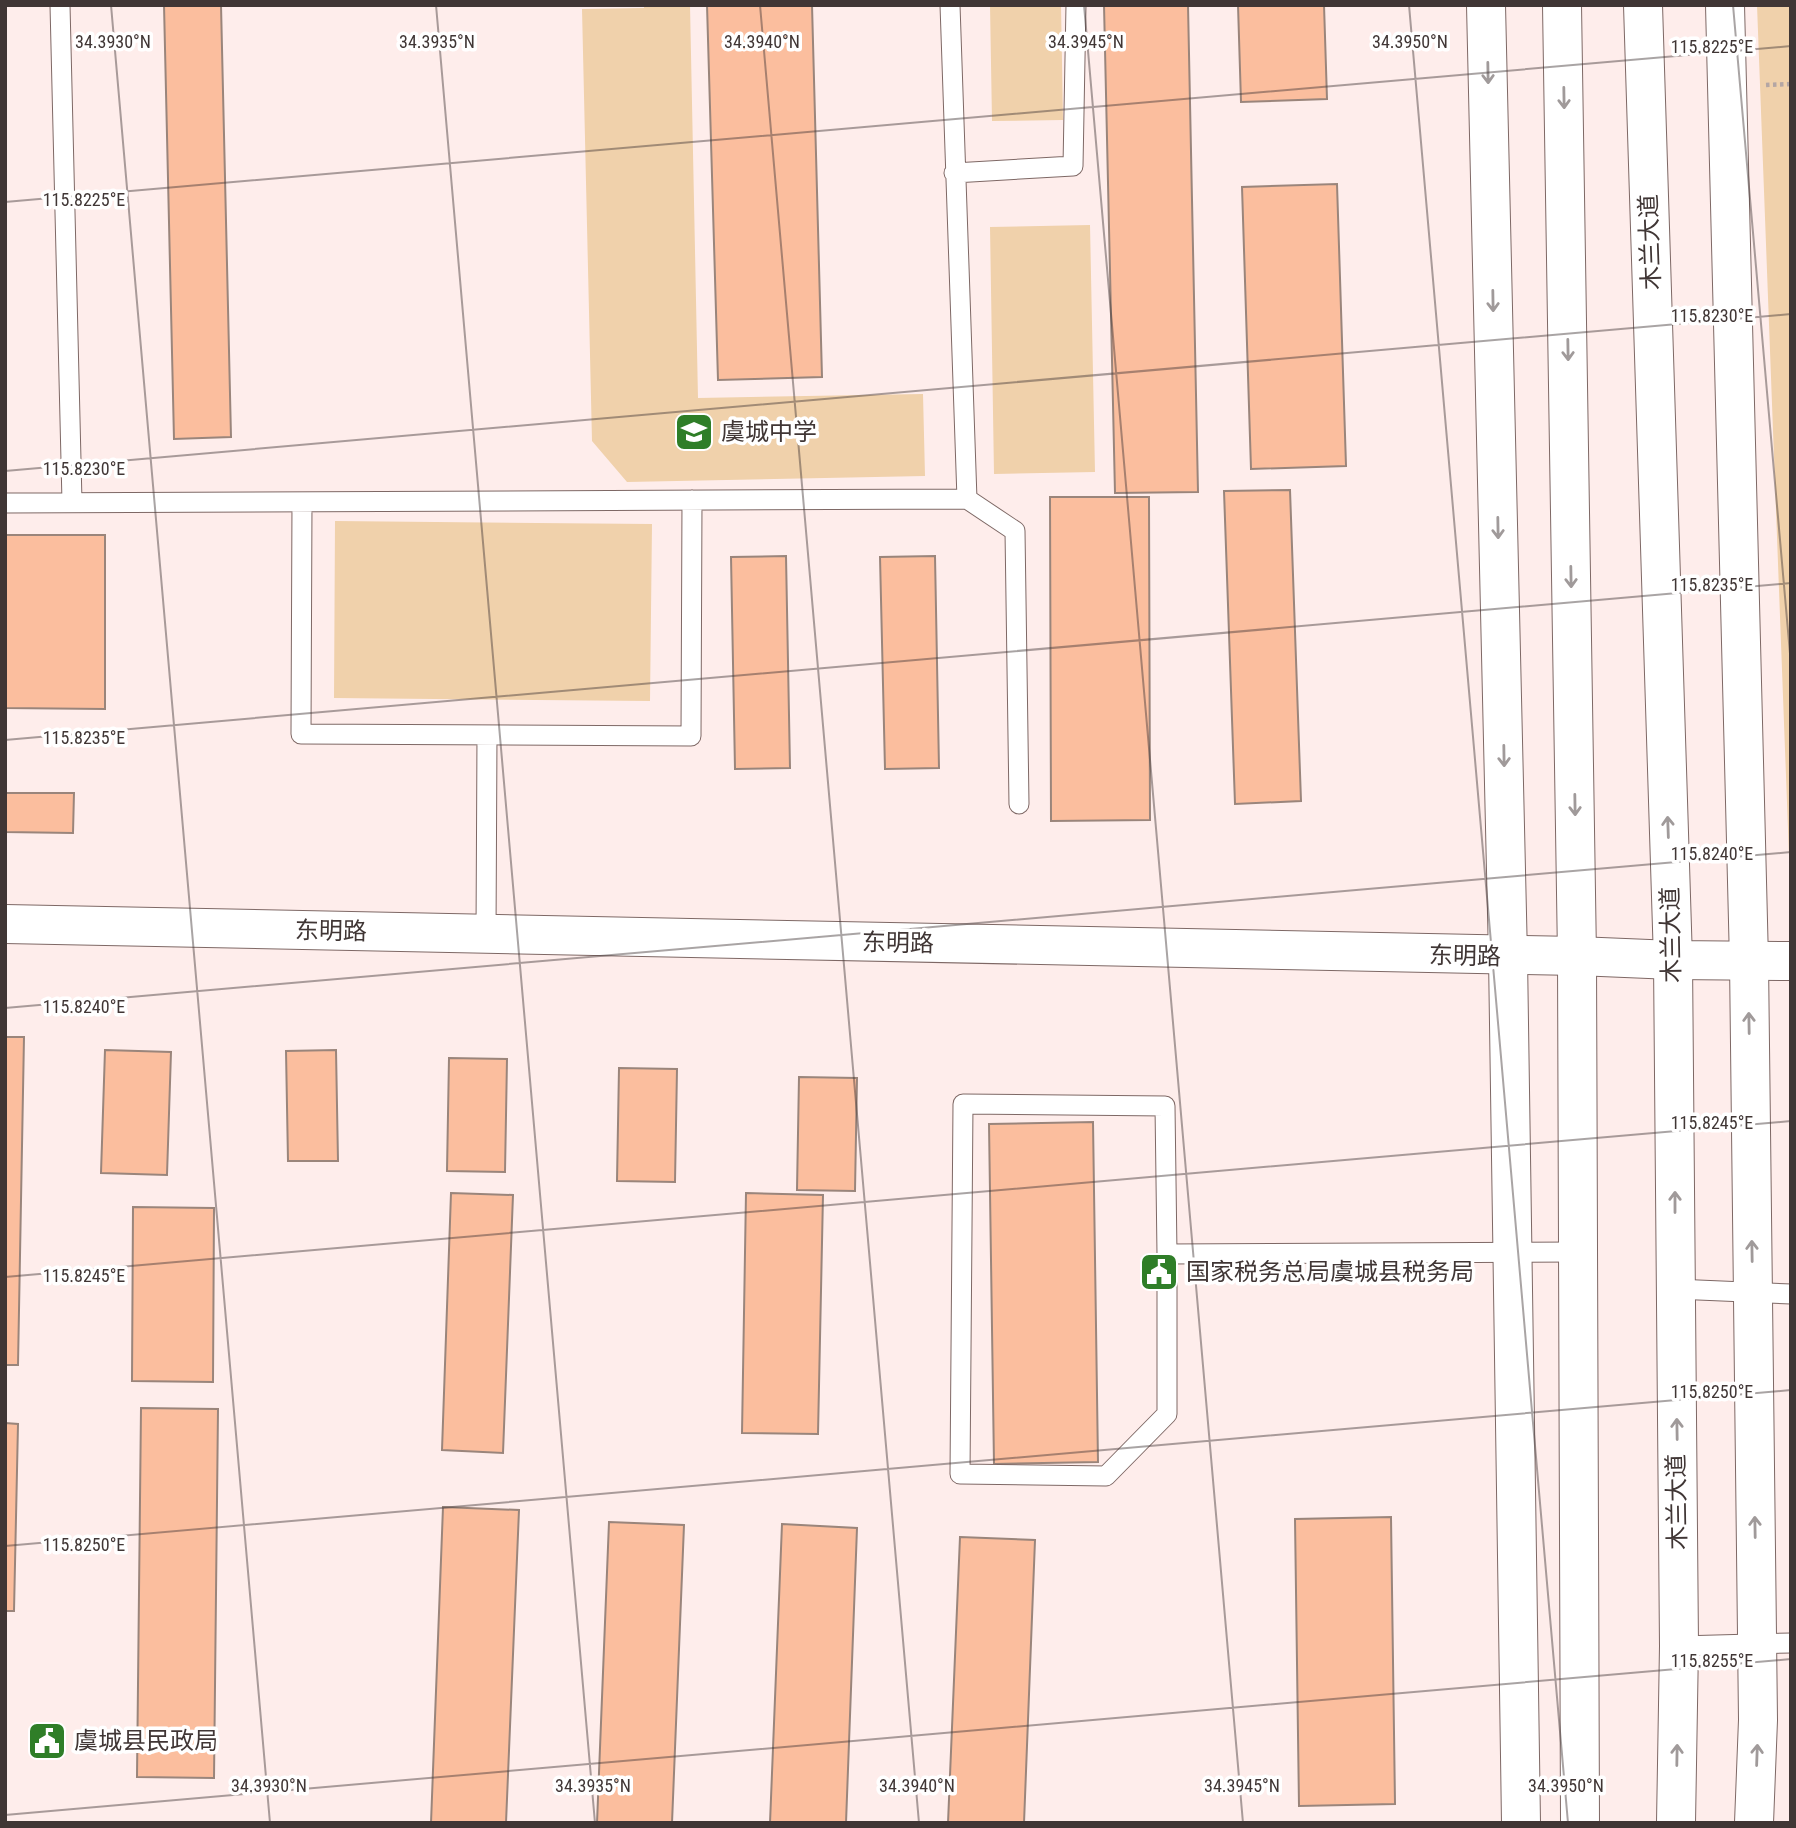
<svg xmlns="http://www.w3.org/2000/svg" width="1796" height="1828" font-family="'Roboto Condensed','Noto Sans SC',sans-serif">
  <rect width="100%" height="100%" fill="#feedeb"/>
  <!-- green -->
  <path fill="#f0d1ab" d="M644,5H690L698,398L923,394L925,476L627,482L592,441L582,9L644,8Z
    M990,5H1061L1063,120L992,121Z
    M1757,5H1791V909Z
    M1090,225L1095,472L994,474L990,227Z
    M335,521L652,524L650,701L334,698Z"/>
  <!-- building -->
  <path fill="#fbbe9e" stroke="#9a857b" stroke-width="2" d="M164,5H221L231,437L174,439Z
    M707,5H812L822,377L718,380Z
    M1104,5H1188L1198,492L1115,493Z
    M1238,5H1324L1327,99L1241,102Z
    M1337,184L1346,466L1251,469L1242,187Z
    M1290,490L1301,801L1235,804L1224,491Z
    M1050,497H1149L1150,820L1051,821Z
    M5,535H105V709L5,708Z
    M786,556L790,768L735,769L731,557Z
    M935,556L939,768L885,769L880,557Z
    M5,793H74L73,833L5,832Z
    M5,1037H24L18,1365H5Z
    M105,1050L171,1052L167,1175L101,1173Z
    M336,1050L338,1161H288L286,1051Z
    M449,1058L507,1059L505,1172L447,1171Z
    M619,1068L677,1069L675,1182L617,1181Z
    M799,1077L857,1078L855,1191L797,1190Z
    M1093,1122L1098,1462L994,1464L989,1124Z
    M451,1193L513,1195L503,1453L442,1450Z
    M746,1193L823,1195L818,1434L742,1433Z
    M133,1207L214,1208L213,1382L132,1381Z
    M141,1408L218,1409L214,1778L137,1777Z
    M5,1423L18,1424L14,1611H5Z
    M443,1507L519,1510L506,1823H431Z
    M1391,1517L1395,1804L1299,1806L1295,1519Z
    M609,1522L684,1525L672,1823H597Z
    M782,1524L857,1528L846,1823H770Z
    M960,1537L1035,1540L1024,1823H948Z"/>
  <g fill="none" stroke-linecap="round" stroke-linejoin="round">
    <defs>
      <path id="lane" d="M60,5L72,502
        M950,5L967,499L1015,531L1019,804
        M954,173L1073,166L1076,5
        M302,502L301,734L691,736L692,500
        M5,503L967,499
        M486,935L487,735
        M1167,1254V1414L1106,1476L960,1474L963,1104L1165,1106L1167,1254L1578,1252
        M1675,1289L1791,1294
        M1679,1646L1791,1643"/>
      <path id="secondary" d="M5,924L1577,956L1673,960L1791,961"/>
      <path id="primary" d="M1486,5L1508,957L1521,1823
        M1562,5L1577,956L1580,1823
        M1643,5L1673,960L1679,1646L1676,1823
        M1725,5L1749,961L1758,1720L1754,1823"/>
    </defs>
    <!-- lane casing -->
    <use href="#lane" stroke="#7e6865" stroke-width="21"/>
    <!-- secondary casing -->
    <use href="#secondary" stroke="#7e6865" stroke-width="40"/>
    <!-- primary casing -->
    <use href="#primary" stroke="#7e6865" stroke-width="40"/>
    <!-- path -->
    <path stroke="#b4a6a4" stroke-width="4.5" stroke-dasharray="3.5 3.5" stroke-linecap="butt" d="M1766,85L1791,84"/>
    <!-- lane -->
    <use href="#lane" stroke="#fff" stroke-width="19"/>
    <!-- secondary -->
    <use href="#secondary" stroke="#fff" stroke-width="38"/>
    <!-- primary -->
    <use href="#primary" stroke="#fff" stroke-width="38"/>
  </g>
  <!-- one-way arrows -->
  <defs><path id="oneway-shaft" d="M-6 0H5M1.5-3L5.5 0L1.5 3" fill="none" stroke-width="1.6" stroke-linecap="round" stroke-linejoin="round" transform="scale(1.75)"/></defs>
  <g stroke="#a09a9a">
    <use href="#oneway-shaft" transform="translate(1488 73) rotate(89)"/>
    <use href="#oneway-shaft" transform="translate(1564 98) rotate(89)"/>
    <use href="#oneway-shaft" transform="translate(1493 301) rotate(89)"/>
    <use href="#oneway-shaft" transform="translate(1568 350) rotate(89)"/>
    <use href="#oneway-shaft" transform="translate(1498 528) rotate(89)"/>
    <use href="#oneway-shaft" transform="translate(1571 577) rotate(89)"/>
    <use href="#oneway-shaft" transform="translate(1504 756) rotate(89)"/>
    <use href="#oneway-shaft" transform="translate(1575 805) rotate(89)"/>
    <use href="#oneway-shaft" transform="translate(1668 827) rotate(-92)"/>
    <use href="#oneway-shaft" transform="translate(1749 1023) rotate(-91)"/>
    <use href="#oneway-shaft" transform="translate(1675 1202) rotate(-90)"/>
    <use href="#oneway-shaft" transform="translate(1752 1251) rotate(-91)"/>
    <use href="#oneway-shaft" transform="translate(1677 1429) rotate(-91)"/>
    <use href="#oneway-shaft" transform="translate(1755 1527) rotate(-91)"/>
    <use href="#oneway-shaft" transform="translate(1677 1755) rotate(-89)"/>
    <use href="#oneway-shaft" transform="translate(1757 1755) rotate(-88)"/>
  </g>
  <!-- ticks -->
  <path fill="none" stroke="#403635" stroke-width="2" stroke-opacity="0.45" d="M111,5L270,1823M436,5L595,1823M760,5L919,1823M1084,5L1243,1823M1409,5L1568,1823M1733,5L1791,665M5,202L1791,46M5,471L1791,314M5,740L1791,583M5,1008L1791,852M5,1277L1791,1121M5,1546L1791,1390M5,1815L1791,1659"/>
  <!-- icons -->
  <defs>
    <symbol id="school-square" viewBox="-11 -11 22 22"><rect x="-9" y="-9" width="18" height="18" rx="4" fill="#2f7e28" stroke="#fff"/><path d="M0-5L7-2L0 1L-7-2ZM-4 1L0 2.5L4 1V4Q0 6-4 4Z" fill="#fff"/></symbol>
    <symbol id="civic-square" viewBox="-11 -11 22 22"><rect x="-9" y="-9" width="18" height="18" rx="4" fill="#2f7e28" stroke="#fff"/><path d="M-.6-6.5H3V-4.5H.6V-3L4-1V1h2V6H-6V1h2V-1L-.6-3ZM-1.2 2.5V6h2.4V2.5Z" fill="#fff"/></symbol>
  </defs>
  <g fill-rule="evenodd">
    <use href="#school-square" x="672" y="410" width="44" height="44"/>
    <use href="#civic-square" x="1137" y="1250" width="44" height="44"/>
    <use href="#civic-square" x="25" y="1719" width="44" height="44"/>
  </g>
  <g text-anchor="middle" stroke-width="7" stroke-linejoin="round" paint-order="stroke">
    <!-- street labels -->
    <g font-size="24" fill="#403635" stroke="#fff">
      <text transform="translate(1650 242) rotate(-92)" y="8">木兰大道</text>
      <text transform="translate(331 931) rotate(1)" y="8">东明路</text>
      <text transform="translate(1671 935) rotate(-91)" y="8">木兰大道</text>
      <text transform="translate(898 943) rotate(1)" y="8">东明路</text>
      <text transform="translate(1465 956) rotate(1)" y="8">东明路</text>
      <text transform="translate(1677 1502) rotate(-91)" y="8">木兰大道</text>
    </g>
    <!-- poi labels -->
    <g font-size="24" fill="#403635" stroke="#fff" text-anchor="start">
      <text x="721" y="440">虞城中学</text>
      <text x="1186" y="1280">国家税务总局虞城县税务局</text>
      <text x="74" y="1749">虞城县民政局</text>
    </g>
  </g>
  <g font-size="18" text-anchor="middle" fill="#403635" stroke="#fff" stroke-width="7" stroke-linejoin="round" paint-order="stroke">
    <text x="113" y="48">34.3930°N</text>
    <text x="437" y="48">34.3935°N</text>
    <text x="762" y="48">34.3940°N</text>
    <text x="1086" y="48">34.3945°N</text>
    <text x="1410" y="48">34.3950°N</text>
    <text x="1712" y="53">115.8225°E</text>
    <text x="84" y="206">115.8225°E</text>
    <text x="1712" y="322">115.8230°E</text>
    <text x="84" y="475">115.8230°E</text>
    <text x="1712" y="591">115.8235°E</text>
    <text x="84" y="744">115.8235°E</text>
    <text x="1712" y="860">115.8240°E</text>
    <text x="84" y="1013">115.8240°E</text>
    <text x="1712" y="1129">115.8245°E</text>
    <text x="84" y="1282">115.8245°E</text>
    <text x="1712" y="1398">115.8250°E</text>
    <text x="84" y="1551">115.8250°E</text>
    <text x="1712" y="1667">115.8255°E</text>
    <text x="269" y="1792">34.3930°N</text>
    <text x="593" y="1792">34.3935°N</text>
    <text x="917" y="1792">34.3940°N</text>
    <text x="1242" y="1792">34.3945°N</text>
    <text x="1566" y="1792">34.3950°N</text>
  </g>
  <!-- border -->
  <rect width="1796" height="1828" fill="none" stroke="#403635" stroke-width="14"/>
</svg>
